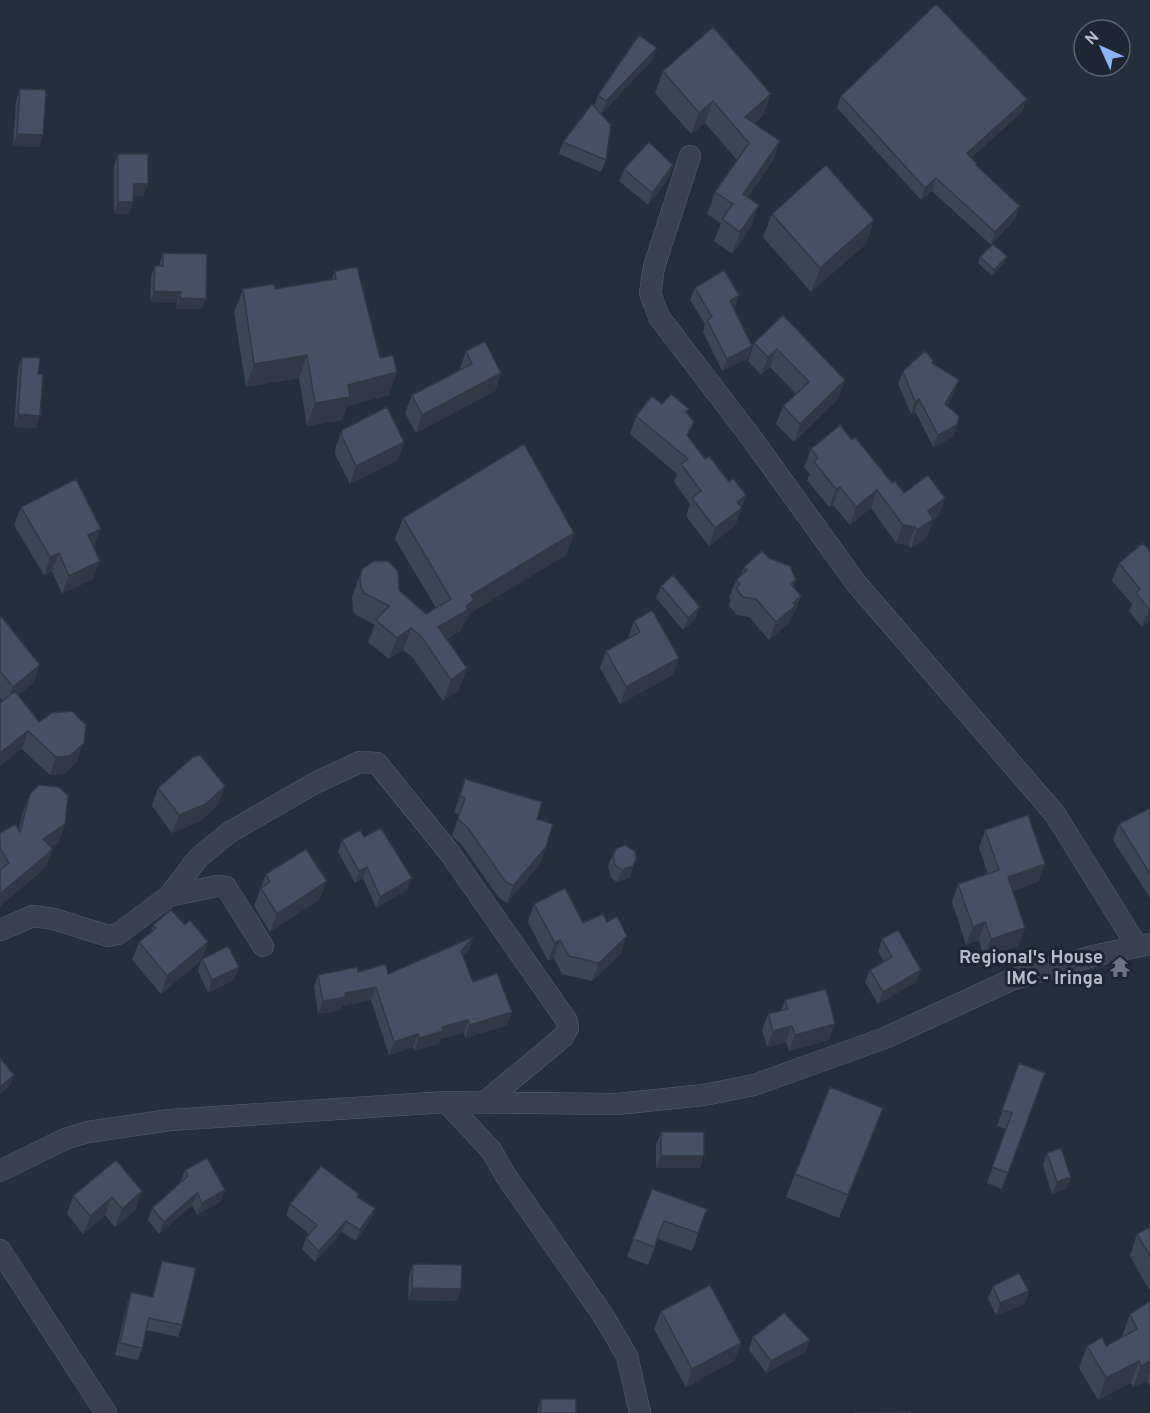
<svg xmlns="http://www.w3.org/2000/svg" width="1150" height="1413" font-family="Overpass,sans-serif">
  <rect width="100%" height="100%" fill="#242f3e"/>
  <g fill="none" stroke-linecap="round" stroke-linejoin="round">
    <defs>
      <path id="minor" d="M690,156L654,267L650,293L659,317L750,436L856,583L1055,814L1137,946
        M169,896L217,886L226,887L263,946
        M0,930L33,916L54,919L108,936L118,934L169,896L199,857L230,832L315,783L360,762L377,763L449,852L567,1021L568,1028L563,1037L486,1101
        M446,1102L491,1150L506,1176L603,1315L627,1356L640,1413
        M0,1171L65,1139L88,1132L170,1120L446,1102L617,1104L704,1095L754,1085L885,1038L1011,980L1093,956L1150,944
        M0,1250L106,1413"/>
    </defs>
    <!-- minor casing -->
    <use href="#minor" stroke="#565f6c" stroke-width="22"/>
    <!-- minor -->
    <use href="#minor" stroke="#38414e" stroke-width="21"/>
  </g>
  <!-- wall -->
  <path fill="#3b4654" d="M652,60L601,114L597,110L606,160L601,172L559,154L563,142L594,107L598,95Z
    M663,71L763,116L754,123L780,141L772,162L748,197L759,205L751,227L732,254L714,241L721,223L707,214L715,192L737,160L705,123L691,134L655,93Z
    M20,89L39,147L13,146L16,101Z
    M841,96L1027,99L1022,112L971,158L976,166L1020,206L1015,219L991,245L932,191L921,200L837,108Z
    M118,154L148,184L143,196H133V202L129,214H114V166Z
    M673,165L669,177L648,205L619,181L624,169Z
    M772,214L874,220L866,244L811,292L763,237Z
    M163,253L202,309H176L177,303L150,302L151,277L155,266H159Z
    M1007,256L1004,263L992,276L978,263L980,257Z
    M335,271L380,358L397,372L389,395L347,406L342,420L307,426L299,378L246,387L234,312L243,289H275L331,280Z
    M695,288L735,307L733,308L752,346L748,358L722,371L703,332L705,324L690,300Z
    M783,315L839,398L794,442L776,424L783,406L796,394L770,367L761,375L748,361L754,343Z
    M466,351L501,373L495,391L416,433L405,413L412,395L460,370V369Z
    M22,357L38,374L36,428L14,427L18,369Z
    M933,360V363L954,392L947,406L957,425L953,437L933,447L915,411L911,414L898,384L903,371Z
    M662,404L689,409L687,414L688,437L705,459L729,482L746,495L735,526L709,546L686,516L690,504L674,482L677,474L630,434L636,416Z
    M342,430L404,442L398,460L350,484L335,454V449Z
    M811,449L892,483L904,493L939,516L933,520L927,537L911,548L908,545L896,543L871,508L850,525L833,505L829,507L807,480L810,474L804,467Z
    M21,507L94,547L93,579L62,594L52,571L44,575L14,525Z
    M403,518L574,533L566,555L470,613L466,622L463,624L460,631L447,639L459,690L443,701L413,658L403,650L389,659L368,642L375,625L356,615L353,610L352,597L362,569L399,590L426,614L436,608L395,539Z
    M1150,551V621L1142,627L1129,611L1132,604L1112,581L1119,563Z
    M769,558L796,580L793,587L794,614L791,617L788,624L769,640L749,617L737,615L729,606L731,600L729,598L736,580L741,575L744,567Z
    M661,586L700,607L695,620L683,630L656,598Z
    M0,615L40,665L33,683L18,695L39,722L77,761L64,774L50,775L22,749L3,701L0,697Z
    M634,621L673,675L620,704L600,668L606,651L628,639V638Z
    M465,779L537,819L540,864L507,903L499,898L462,845L452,836L459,814L454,813Z
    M158,788L219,804L199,822L172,833L152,806Z
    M30,794L59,842L51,847L46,867L0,906V833L19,829L23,811Z
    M1150,808V898L1113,840L1119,824Z
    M985,830L1045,864L1038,882L1013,891L1025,928L1018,946L984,957L979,940L966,945L952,902L958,884L988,874L979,848Z
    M364,837L408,889L376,908L363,878L355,883L338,852L342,840Z
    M613,854L636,859L629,878L617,882L611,878L608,866Z
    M266,874L320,899L270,932L254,906Z
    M534,904L583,923L621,954L592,981L562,974L554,958L548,961L528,922Z
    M153,925L202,959L234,980L208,993L198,971L201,960L161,994L132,960L139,942L151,932Z
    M882,939L916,982L878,1004L865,982L870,970L884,962L878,951Z
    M469,950L463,956L473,982L507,1025L465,1038L464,1033L440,1039L439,1044L414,1051L413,1047L389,1055L371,1000L342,1006L341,1010L318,1014L314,987L318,975L358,972L388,974Z
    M785,1000L829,1040L789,1051L786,1042L767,1047L762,1030L768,1014L781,1010Z
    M1019,1063L1045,1073L1002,1189L987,1183L1006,1129L997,1126Z
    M883,1108L839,1218L786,1197L795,1174Z
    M661,1132L700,1168H656V1144Z
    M1047,1153L1067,1189L1052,1194L1043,1165Z
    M116,1160L136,1209L115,1227L105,1215L83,1234L67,1214L73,1196Z
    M185,1170L225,1190L220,1202L197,1215L192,1205L159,1234L148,1220L152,1208L180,1183Z
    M652,1189L707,1209L692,1251L658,1239L648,1265L627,1257Z
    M359,1194L358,1198L375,1208L371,1219L356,1241L342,1232L315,1262L302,1249L306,1238L309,1234L286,1215L290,1204Z
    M1150,1227V1291L1130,1256L1137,1234Z
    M162,1261L182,1325L178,1337L146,1330L142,1348L138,1360L115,1355L127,1304L131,1292L152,1297L158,1273Z
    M413,1264L461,1289L457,1301L408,1300L409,1276Z
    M993,1286L1029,1291L1025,1304L996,1315L988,1298Z
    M1150,1301V1386L1147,1381L1133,1387L1131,1383L1098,1400L1079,1368L1087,1346H1106L1123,1337L1122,1336L1130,1314Z
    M661,1311L741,1343L734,1361L686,1387L654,1329Z
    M753,1337L806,1352L766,1373L749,1350Z
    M541,1399L576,1413H537Z"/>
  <!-- shaded-wall -->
  <path fill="#303945" d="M657,48L652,60L601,114L606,101Z
    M771,94L763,116L742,134L745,117Z
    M1027,99L1022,112L962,166L967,153Z
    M713,101L705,123L691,134L699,113Z
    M17,134L43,135L39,147L13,146Z
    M780,141L772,162L735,216L743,194Z
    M673,165L669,177L648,205L652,193Z
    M936,178L932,191L921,200L925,188Z
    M134,184H148L143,196H129Z
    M118,202H133L129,214H114Z
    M759,205L751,227L732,254L740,232Z
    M1020,206L1015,219L991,245L995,232Z
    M874,220L866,244L811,292L820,268Z
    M1007,256L1004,263L992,276L994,270Z
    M154,291L181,292L177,303L150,302Z
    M739,295L735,307L725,313L730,301Z
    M180,298L206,299L202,309H176Z
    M752,346L748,358L722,371L727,359Z
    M777,349L770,367L761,375L768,357Z
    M307,355L299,378L246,387L254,364Z
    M397,372L389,395L347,406L342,420L307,426L315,403L348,385Z
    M501,373L495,391L416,433L422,415Z
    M845,380L839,398L794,442L800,424Z
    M959,380L954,392L940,417L945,404Z
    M919,399L915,411L911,414L915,402Z
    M18,414L40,416L36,428L14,427Z
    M694,422L687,440V435Z
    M957,425L953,437L933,447L938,435Z
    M404,442L398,460L350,484L356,466Z
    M840,487L833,505L829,507L836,489Z
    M877,490L871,508L850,525L856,507Z
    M746,495L735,526L709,546L715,528L737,502Z
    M945,498L939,516L933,520L927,537L911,548L917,530L928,511Z
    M903,525L915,527L908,545L896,543Z
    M101,529L94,547L81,553L88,535Z
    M574,533L566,555L470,613L466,622L463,624L460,631L430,648L438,627L471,595Z
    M59,553L52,571L44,575L50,557Z
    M100,561L93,579L62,594L69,576Z
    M801,596L794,614L791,617L788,624L769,640L776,622L793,603Z
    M700,607L695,620L683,630L688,618Z
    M1150,608V621L1142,627L1149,609Z
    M411,628L403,650L389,659L397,638Z
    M679,658L673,675L620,704L626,687Z
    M40,665L33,683L6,705L13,687Z
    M467,668L459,690L443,701L451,680Z
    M28,731L22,749L0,766V753Z
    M84,743L77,761L64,774L50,775L56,757Z
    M225,786L219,804L199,822L172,833L179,815Z
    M65,824L59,842L37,856L43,839Z
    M546,847L540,864L507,903L513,886Z
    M53,849L46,867L0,906V894Z
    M636,859L629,878L617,882L622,870Z
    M1045,864L1038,882L1002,895L1008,877Z
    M367,867L363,878L355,883L359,871Z
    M412,878L408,889L376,908L380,897Z
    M327,881L320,899L270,932L277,914Z
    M985,922L979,940L966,945L973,927Z
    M1025,928L1018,946L984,957L991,939Z
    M627,936L621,954L592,981L599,963Z
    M473,937L469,950L456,964L461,951Z
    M560,940L554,958L548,961L555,943Z
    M208,942L202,960L161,994L167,976Z
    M239,967L234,980L208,993L212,980Z
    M921,970L916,982L878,1004L883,992Z
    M376,987L371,1000L342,1006L341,1010L318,1014L323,1001L345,993Z
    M512,1012L507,1025L465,1038L470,1025Z
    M468,1020L464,1033L440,1039L439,1044L414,1051L419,1038L442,1027Z
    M835,1024L829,1040L789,1051L795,1035Z
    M792,1026L786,1042L767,1047L773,1031Z
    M418,1034L413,1047L389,1055L394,1042Z
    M14,1075L10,1086L0,1094V1087Z
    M883,1108L874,1132L839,1218L848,1195Z
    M661,1156H704L700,1168H656Z
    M1071,1177L1067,1189L1052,1194L1057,1182Z
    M225,1190L220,1202L197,1215L202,1203Z
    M142,1191L136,1209L115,1227L122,1209Z
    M197,1193L192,1205L159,1234L164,1222Z
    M112,1197L105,1215L83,1234L90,1216Z
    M375,1208L371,1219L356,1241L360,1230Z
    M346,1221L342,1232L315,1262L319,1251Z
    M412,1288L461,1289L457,1301L408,1300Z
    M1029,1291L1025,1304L996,1315L1000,1303Z
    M810,1340L806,1352L766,1373L771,1361Z
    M741,1343L734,1361L686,1387L692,1369Z
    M1139,1361L1131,1383L1098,1400L1106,1378Z
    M1150,1361V1372L1147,1381L1133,1387L1141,1366Z"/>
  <!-- building -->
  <path fill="#455162" stroke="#303945" stroke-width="1.5" d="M936,4L1027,99L967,153L977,164L976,165L1020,206L995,232L936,178L925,188L841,96Z
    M713,27L771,94L745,117L780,141L743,194L759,205L740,232L722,219L733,204L715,192L749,143L713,101L699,113L663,71Z
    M639,35L657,48L606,101L598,95Z
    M20,89L46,90L43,135L17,134Z
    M592,104L611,125L606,160L563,142Z
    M649,142L673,165L652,193L624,169Z
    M118,154H148V184H134L133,202H118Z
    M826,165L874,220L820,268L772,214Z
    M993,244L1007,256L994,270L980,257Z
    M163,253L207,254L206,299L180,298L181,292L154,291L155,266H163Z
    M357,267L380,358L393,355L397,372L348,385L350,397L315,403L307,355L254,364L243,289L274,284L275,289L336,279L335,271Z
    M724,270L739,295L730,301L752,346L727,359L707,320L712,317L695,288Z
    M783,315L845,380L800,424L783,406L809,382L777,349L768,357L754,343Z
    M485,341L501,373L422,415L412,395L472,364L466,351Z
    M925,351L933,360L932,363L959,380L945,404L959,416L957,425L938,435L919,399L915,402L903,371Z
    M22,357L40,358L38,374H43L40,416L18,414Z
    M671,394L689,409L686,412L694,422L687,435L705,459L709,456L729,482L733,478L746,495L737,502L742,508L715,528L692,498L701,491L681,464L688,459L636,416L652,396L662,404Z
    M387,407L404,442L356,466L342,436V430Z
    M840,425L852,440L855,437L892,483L895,481L904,493L928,475L945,498L928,511L933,519L917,530L915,527L903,525L877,490L856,507L840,487L836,489L814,462L818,458L811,449Z
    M524,444L574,533L471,595L474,600L466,606L468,610L438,627L467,668L451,680L421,636L411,628L397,638L376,620L389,606L364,593L361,588L360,576L362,569L374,561H388L398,571L399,590L426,614L451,599L403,518Z
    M76,479L101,529L88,535L100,561L69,576L59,553L50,557L21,507Z
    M1143,543L1150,551V608L1149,609L1136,593L1140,589L1119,563Z
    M762,551L769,558L790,566L796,580L791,584L801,596L793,603L795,606L776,622L756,599L743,597L736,588L740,584L736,580L747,570L744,567Z
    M673,575L700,607L688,618L661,586Z
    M652,610L679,658L626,687L606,651L640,632L634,621Z
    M0,615L40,665L13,687L0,671Z
    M15,691L39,722L52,713L72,711L86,725L84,743L70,756L56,757L28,731L0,753V703Z
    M200,755L225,786L206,804L179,815L158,788L193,757Z
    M465,779L542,802L537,819L553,824L546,847L513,886L505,881L468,828L458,819L465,798L460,796Z
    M39,785L59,787L68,796L65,824L43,839L53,849L0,894V870L9,863L0,848V833L15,824L20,832L30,794Z
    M1150,808V874L1119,824Z
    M1028,815L1045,864L1008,877L1025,928L991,939L985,922L973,927L958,884L999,870L985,830Z
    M381,828L412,878L380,897L367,867L359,871L342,840L360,830L364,837Z
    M625,845L635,851L636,859L633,866L622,870L615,865L613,854L617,848Z
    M306,849L327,881L277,914L261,888L270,882L266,874Z
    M565,888L583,923L603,914L607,922L617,916L627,936L599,963L569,956L560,940L555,943L534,904Z
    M171,910L185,925L190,920L208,942L167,976L139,942L156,928L153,925Z
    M898,930L921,970L883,992L870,970L892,957L882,939Z
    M473,937L461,951L473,982L497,973L512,1012L470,1025L468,1020L442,1027L443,1031L419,1038L418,1034L394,1042L376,987L345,993L346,997L323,1001L318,975L357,967L358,972L386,964L388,974Z
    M228,946L239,967L212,980L202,959Z
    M826,989L835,1024L795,1035L792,1026L773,1031L768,1014L788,1009L785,1000Z
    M0,1058L14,1075L0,1087Z
    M1019,1063L1045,1073L1008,1173L992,1167L1012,1113L1002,1110Z
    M830,1087L883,1108L848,1195L795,1174Z
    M661,1132H704V1156H661Z
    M1061,1148L1071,1177L1057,1182L1047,1153Z
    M207,1158L225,1190L202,1203L197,1193L164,1222L152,1208L188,1176L185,1170Z
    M116,1160L142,1191L122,1209L112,1197L90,1216L73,1196Z
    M321,1166L359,1194L357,1197L375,1208L360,1230L346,1221L319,1251L306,1238L317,1225L290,1204Z
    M652,1189L707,1209L698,1233L664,1221L654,1247L633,1239Z
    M1150,1227V1256L1137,1234Z
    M162,1261L196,1268L182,1325L149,1318L142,1348L120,1343L131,1292L153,1297Z
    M413,1264L462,1265L461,1289L412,1288Z
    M1019,1273L1029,1291L1000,1303L993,1286Z
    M710,1285L741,1343L692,1369L661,1311Z
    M1150,1301V1361L1141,1366L1139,1361L1106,1378L1087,1346L1102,1337L1106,1346L1137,1329L1130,1314Z
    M784,1313L810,1340L771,1361L753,1337Z
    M541,1399H576V1413H541Z
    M910,1412V1413H855Z"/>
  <!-- icons -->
  <defs>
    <symbol id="temple-bare" viewBox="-9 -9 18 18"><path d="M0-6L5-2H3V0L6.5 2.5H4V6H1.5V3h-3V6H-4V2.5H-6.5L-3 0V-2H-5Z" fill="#6b7280" stroke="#1d2633" stroke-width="2.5" paint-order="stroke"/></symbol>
  </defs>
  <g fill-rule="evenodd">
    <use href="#temple-bare" x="1105" y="952" width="30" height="30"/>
  </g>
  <g text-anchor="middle" stroke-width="6" stroke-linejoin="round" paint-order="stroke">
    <!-- poi labels -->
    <g font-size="18" font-weight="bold" fill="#b4bcc9" stroke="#1d2633" text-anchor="end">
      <text x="1103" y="963">Regional's House<tspan x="1103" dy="21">IMC - Iringa</tspan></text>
    </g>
  </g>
  <!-- north arrow -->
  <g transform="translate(1102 48) rotate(315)"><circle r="28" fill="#1d2633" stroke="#59626f" stroke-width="1.5"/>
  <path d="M0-4.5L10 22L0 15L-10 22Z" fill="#8ab4f8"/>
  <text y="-9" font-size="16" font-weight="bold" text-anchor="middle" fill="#b4bcc9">N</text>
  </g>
</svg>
